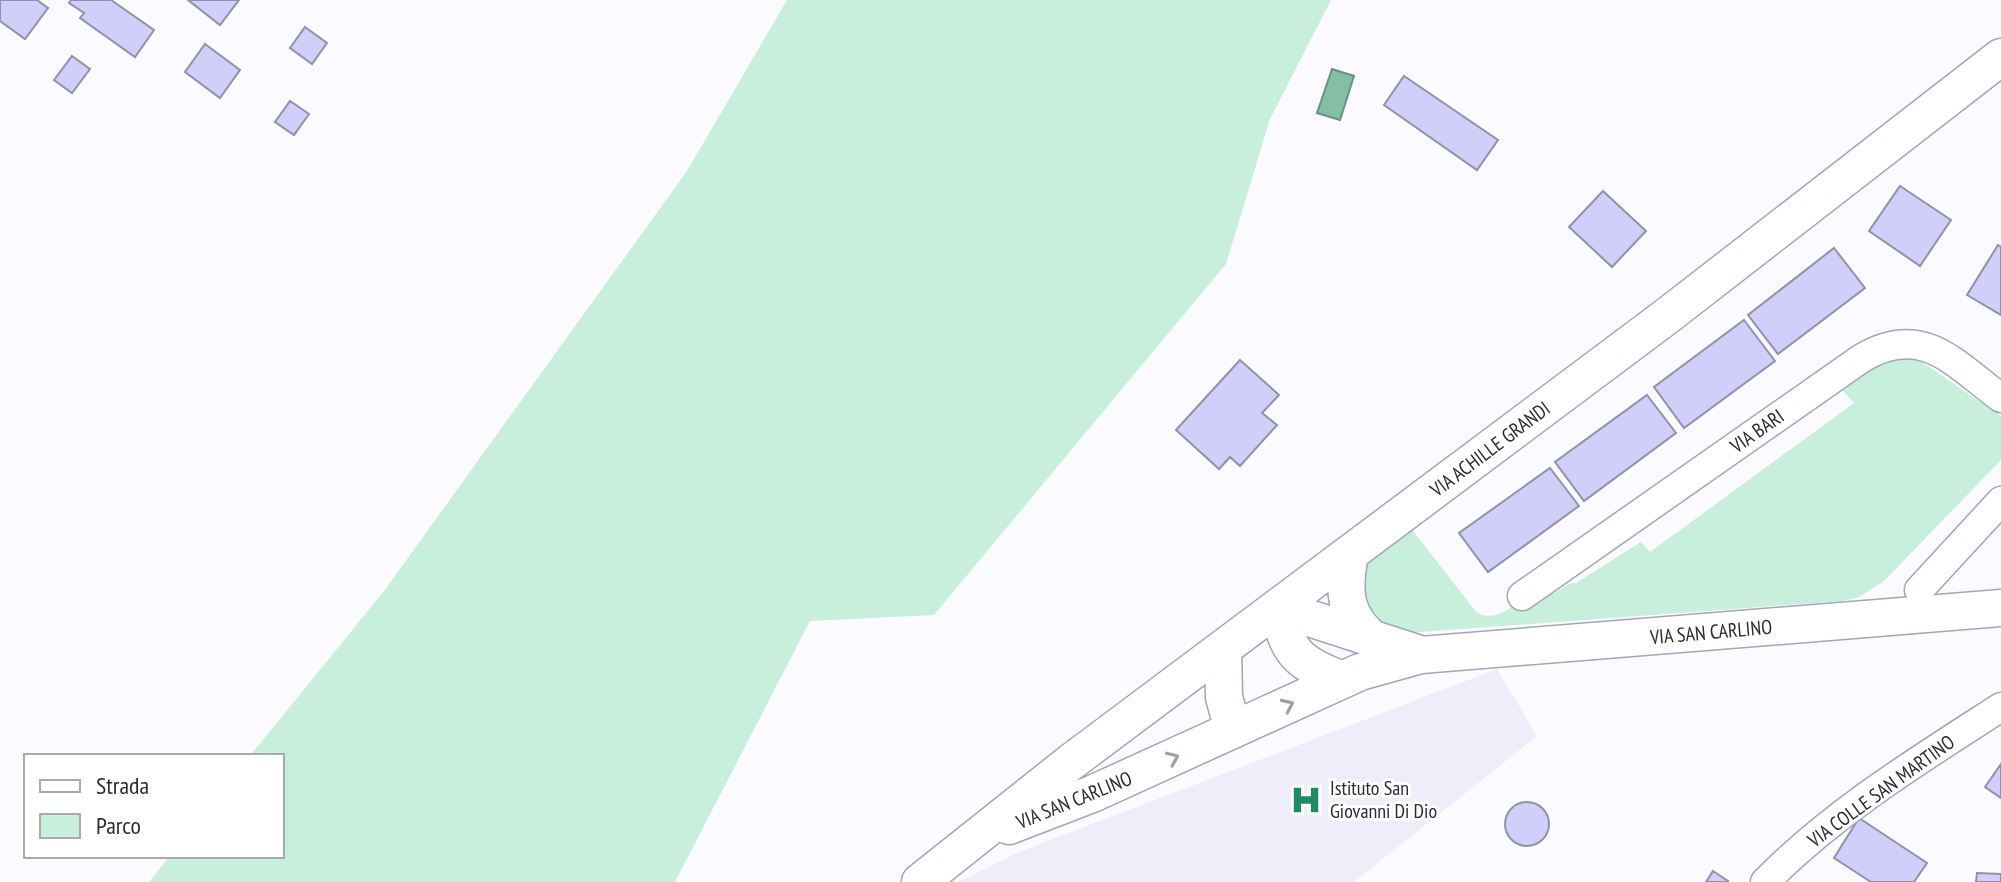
<svg xmlns="http://www.w3.org/2000/svg" width="2001" height="882" font-family="'PT Sans Narrow',sans-serif">
  <rect width="100%" height="100%" fill="#fafaff"/>
  <!-- built -->
  <path fill="#eeeefb" d="M1497,669L1537,736L1354,882H958L1019,852Z"/>
  <!-- green -->
  <path fill="#c8eedc" d="M787,0H1331L1270,119L1226,264L934,615L810,621L675,882H149L170,856H282V756H250L384,591L687,171Z
    M1909,357L1922,362L2001,416V460L1884,581L1859,597L1843,601L1407,633L1371,619L1365,610L1362,573L1369,558L1410,527L1477,613C1500,624 1515,600 1535,594C1541,593 1549,595 1554,593C1564,589 1565,583 1576,583L1641,542L1650,552L1854,403L1842,390C1869,368 1873,359 1909,357Z"/>
  <!-- water -->
  <path fill="#84bea4" stroke="#699282" stroke-width="2" d="M1332,69L1354,76L1340,120L1317,113Z"/>
  <!-- building -->
  <path fill="#d0cff9" stroke="#9191a8" stroke-width="2" d="M0,0H37L48,8L25,39L0,21Z
    M71,0H111L154,30L135,57L80,18L84,13L69,3Z
    M188,0H239L220,25Z
    M305,27L327,43L312,64L290,48Z
    M205,44L240,70L220,98L185,72Z
    M72,56L90,69L72,93L54,80Z
    M1404,76L1498,140L1477,170L1384,105Z
    M290,101L309,114L294,135L275,122Z
    M1900,186L1951,220L1920,266L1869,231Z
    M1603,191L1646,231L1612,267L1569,227Z
    M1998,245L2001,247V315L1967,295Z
    M1834,248L1865,288L1778,354L1748,315Z
    M1744,320L1775,361L1684,428L1654,387Z
    M1240,360L1279,395L1262,413L1277,425L1240,466L1230,457L1219,469L1176,430Z
    M1647,395L1676,433L1584,501L1555,462Z
    M1550,468L1579,506L1488,572L1459,533Z
    M2001,764V798L1985,787Z
    M1505 824a22 22 0 1 1 44 0a22 22 0 1 1-44 0Z
    M1859,818L1927,863L1914,882H1871L1834,858Z
    M1713,871L1728,881V882H1706Z
    M1977,873L2001,874V882H1976Z"/>
  <g fill="none" stroke-linecap="round" stroke-linejoin="round">
    <defs>
      <path id="minor" d="M1919,590L2001,501
        M1522,596L1862,358C1922,322 1954,363 2001,398
        M1765,882C1834,812 1919,760 2001,707"/>
      <path id="tertiary" d="M1350,553C1343,592 1343,616 1376,642
        M1278,608L1420,654
        M1278,608C1288,655 1299,663 1343,680
        M1223,649L1224,697L1233,730
        M1009,826L1092,794L1360,672L1421,655L2001,608
        M920,882L1071,762L1667,316L2001,57"/>
    </defs>
    <!-- minor casing -->
    <use href="#minor" stroke="#a4a4bc" stroke-width="31"/>
    <!-- tertiary casing -->
    <use href="#tertiary" stroke="#a4a4bc" stroke-width="39"/>
    <!-- minor -->
    <use href="#minor" stroke="#fff" stroke-width="28"/>
    <!-- tertiary -->
    <use href="#tertiary" stroke="#fff" stroke-width="36"/>
  </g>
  <!-- one-way arrows -->
  <defs><path id="oneway-chevron" d="M-2-3.5L2.5 0L-2 3.5" fill="none" stroke-width="1.6" stroke-linecap="round" stroke-linejoin="round" transform="scale(2)"/></defs>
  <g stroke="#a0a0a4">
    <use href="#oneway-chevron" transform="translate(1288 705) rotate(-25)"/>
    <use href="#oneway-chevron" transform="translate(1173 758) rotate(-24)"/>
  </g>
  <!-- icons -->
  <defs>
    <symbol id="hospital-bare" viewBox="-9 -9 18 18"><path d="M-5-5h3v3.5h4V-5h3V5h-3V1.5h-4V5h-3Z" fill="#238a66" stroke="#fff" stroke-width="2.5" paint-order="stroke"/></symbol>
  </defs>
  <g fill-rule="evenodd">
    <use href="#hospital-bare" x="1284" y="778" width="44" height="44"/>
  </g>
  <g text-anchor="middle" stroke-width="6" stroke-linejoin="round" paint-order="stroke">
    <!-- street labels -->
    <g font-size="20" fill="#2b2b34" stroke="#fff">
      <text transform="translate(1757 431) rotate(-35)" y="7">VIA BARI</text>
      <text transform="translate(1490 449) rotate(-37)" y="7">VIA ACHILLE GRANDI</text>
      <text transform="translate(1711 632) rotate(-5)" y="7">VIA SAN CARLINO</text>
      <text transform="translate(1881 791) rotate(-36)" y="7">VIA COLLE SAN MARTINO</text>
      <text transform="translate(1074 800) rotate(-22)" y="7">VIA SAN CARLINO</text>
    </g>
    <!-- poi labels -->
    <g font-size="20" fill="#2b2b34" stroke="#fff" text-anchor="start">
      <text x="1330" y="795">Istituto San<tspan x="1330" dy="23">Giovanni Di Dio</tspan></text>
    </g>
  </g>
  <!-- legend -->
  <rect x="24" y="754" width="260" height="104" fill="#ffffff" stroke="#aaaaae" stroke-width="2"/>
  <rect x="40" y="780" width="40" height="12" fill="#ffffff" stroke="#aaaaae" stroke-width="2"/>
  <text x="96" y="794" font-size="24" fill="#2b2b34">Strada</text>
  <rect x="40" y="814" width="40" height="24" fill="#c8eedc" stroke="#aaaaae" stroke-width="2"/>
  <text x="96" y="834" font-size="24" fill="#2b2b34">Parco</text>
</svg>
